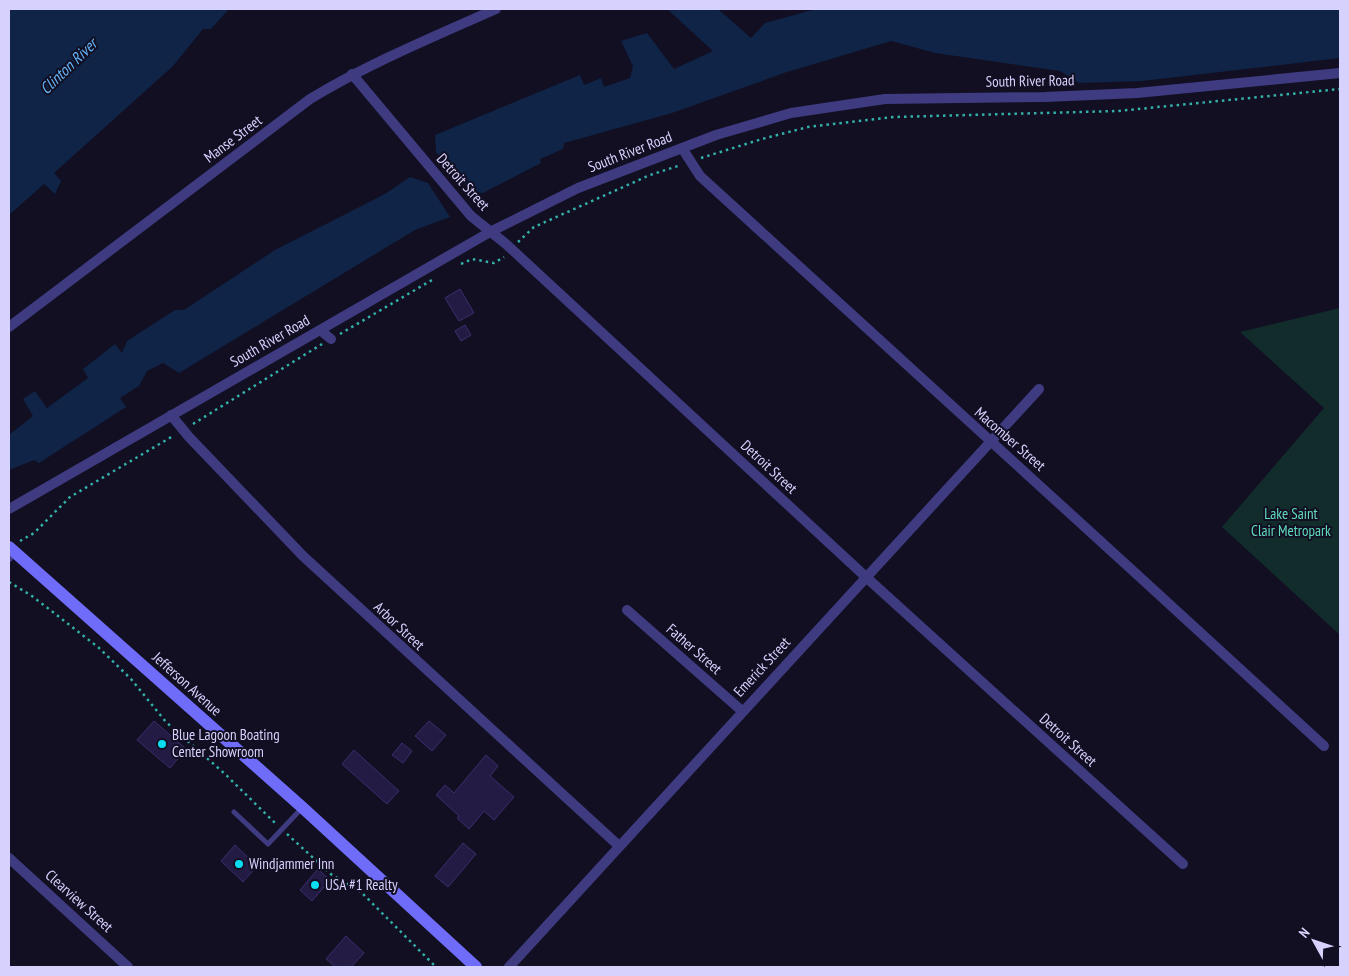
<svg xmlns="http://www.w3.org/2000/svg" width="1349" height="976" font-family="'PT Sans Narrow',sans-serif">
  <rect width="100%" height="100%" fill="#120f23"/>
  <!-- green -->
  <path fill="#122c2b" d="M1340,308V635L1222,527L1324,408L1240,332Z"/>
  <!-- water -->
  <path fill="#0f2446" d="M9,9H229L211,29H203L173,66L54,173L61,181L55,194L44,184L9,215Z
    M667,9H718L751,38L765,23L816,9H1340V58L1142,81L1079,83L1060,71L935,53L891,41L784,73L672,113L564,143L563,149L540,159L541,163L483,193L472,192L436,152L435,135L580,75L584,85L601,78L604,87L630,78L633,66L621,41L647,33L674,69L713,51Z
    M410,177L428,183L450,217L415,230L179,373L163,363L147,371L139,386L120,398L126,407L39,463L34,460L9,470V435L33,416L23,399L35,391L47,408L88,378L83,369L115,344L122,353L127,341L175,310H184L275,250L385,194Z"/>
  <!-- building -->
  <path fill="#231b43" stroke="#3b2e6e" d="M460,289L474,313L459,321L445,298Z
    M465,325L471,335L461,341L455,331Z
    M154,721L186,749L170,768L137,740Z
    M429,721L446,735L432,751L415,736Z
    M402,743L412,751L403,763L392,755Z
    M354,750L399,791L387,804L342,764Z
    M486,755L498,766L490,776L514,797L494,820L484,811L469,829L457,818L459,816L436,795L445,785L454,793Z
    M463,843L476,854L448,887L435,876Z
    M235,845L257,866L243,882L221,861Z
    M318,869L330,880L312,901L300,890Z
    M346,936L364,953L351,967H336L326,959Z"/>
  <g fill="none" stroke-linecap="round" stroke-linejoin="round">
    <!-- path -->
    <path stroke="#33b1a8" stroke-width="2.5" stroke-dasharray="2.5 4" stroke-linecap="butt" d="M701,158L762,139L808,127L894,117L1118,111L1340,89
      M518,242L534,227L650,175L681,165
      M461,264L472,259L494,263L504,257
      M340,334L432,280
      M193,424L322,344
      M20,541L34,533L70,497L173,436
      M9,582L32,596L98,647L131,679L166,722L225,774L276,824
      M287,834L332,875L361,892L436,967"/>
    <!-- lane -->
    <path stroke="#3e3b80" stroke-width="5" d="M9,560L15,553
      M234,812L268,844L302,808"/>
    <!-- street -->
    <path stroke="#3e3b80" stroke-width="10" d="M352,74L471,216L506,244L867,578L1183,864
      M682,148L700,176C908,367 1117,555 1324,746
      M9,327L310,99C370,63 433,37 496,9
      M320,330L331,339
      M171,415L189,437L303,556L619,846
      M9,509L490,232L578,188L716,135L791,113L885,99L1045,97L1137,93L1340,73
      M627,610L742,711
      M9,858L128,967
      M509,967L1039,389"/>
    <!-- secondary -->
    <path stroke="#6f6cfa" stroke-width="12" d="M9,547L303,808L476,967"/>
  </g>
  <!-- markers -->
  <g fill="#08ddf3" stroke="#120f23" stroke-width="2">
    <circle cx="162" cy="744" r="5"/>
    <circle cx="239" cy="864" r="5"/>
    <circle cx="315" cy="885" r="5"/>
  </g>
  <g text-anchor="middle" stroke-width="4" stroke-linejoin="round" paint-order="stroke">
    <!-- street labels -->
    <g font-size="15" fill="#d7d2fd" stroke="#120f23">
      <text transform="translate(1030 81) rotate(-1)" y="5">South River Road</text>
      <text transform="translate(233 139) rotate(-37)" y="5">Manse Street</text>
      <text transform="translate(630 152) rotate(-21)" y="5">South River Road</text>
      <text transform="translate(463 182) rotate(48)" y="5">Detroit Street</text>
      <text transform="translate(270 341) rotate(-30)" y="5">South River Road</text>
      <text transform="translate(1010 439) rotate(41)" y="5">Macomber Street</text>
      <text transform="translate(769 467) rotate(43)" y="5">Detroit Street</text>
      <text transform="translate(399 626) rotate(43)" y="5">Arbor Street</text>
      <text transform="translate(694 649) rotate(41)" y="5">Father Street</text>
      <text transform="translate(762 667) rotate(-47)" y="5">Emerick Street</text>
      <text transform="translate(187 684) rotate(42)" y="5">Jefferson Avenue</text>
      <text transform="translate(1068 740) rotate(42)" y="5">Detroit Street</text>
      <text transform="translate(79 901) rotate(42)" y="5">Clearview Street</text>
    </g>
    <!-- park labels -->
    <g font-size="15" fill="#60dbbc" stroke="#120f23">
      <text x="1291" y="519">Lake Saint<tspan x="1291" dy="17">Clair Metropark</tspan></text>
    </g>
    <!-- poi labels -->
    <g font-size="15" fill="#d7d2fd" stroke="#120f23" text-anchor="start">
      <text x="172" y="740">Blue Lagoon Boating<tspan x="172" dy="17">Center Showroom</tspan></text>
      <text x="249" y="869">Windjammer Inn</text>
      <text x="325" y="890">USA #1 Realty</text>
    </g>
    <!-- water labels -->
    <g font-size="16" font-style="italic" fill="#64b5fa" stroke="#120f23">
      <text transform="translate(68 66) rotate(-44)" y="6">Clinton River</text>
    </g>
  </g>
  <!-- border -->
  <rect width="1349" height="976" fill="none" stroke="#d7d2fd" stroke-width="20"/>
  <!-- north arrow -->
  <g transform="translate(1314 941) rotate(310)" stroke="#120f23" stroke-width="4" paint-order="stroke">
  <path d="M0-4L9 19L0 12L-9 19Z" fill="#d7d2fd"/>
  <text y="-8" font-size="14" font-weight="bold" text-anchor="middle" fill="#d7d2fd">N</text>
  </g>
</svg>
